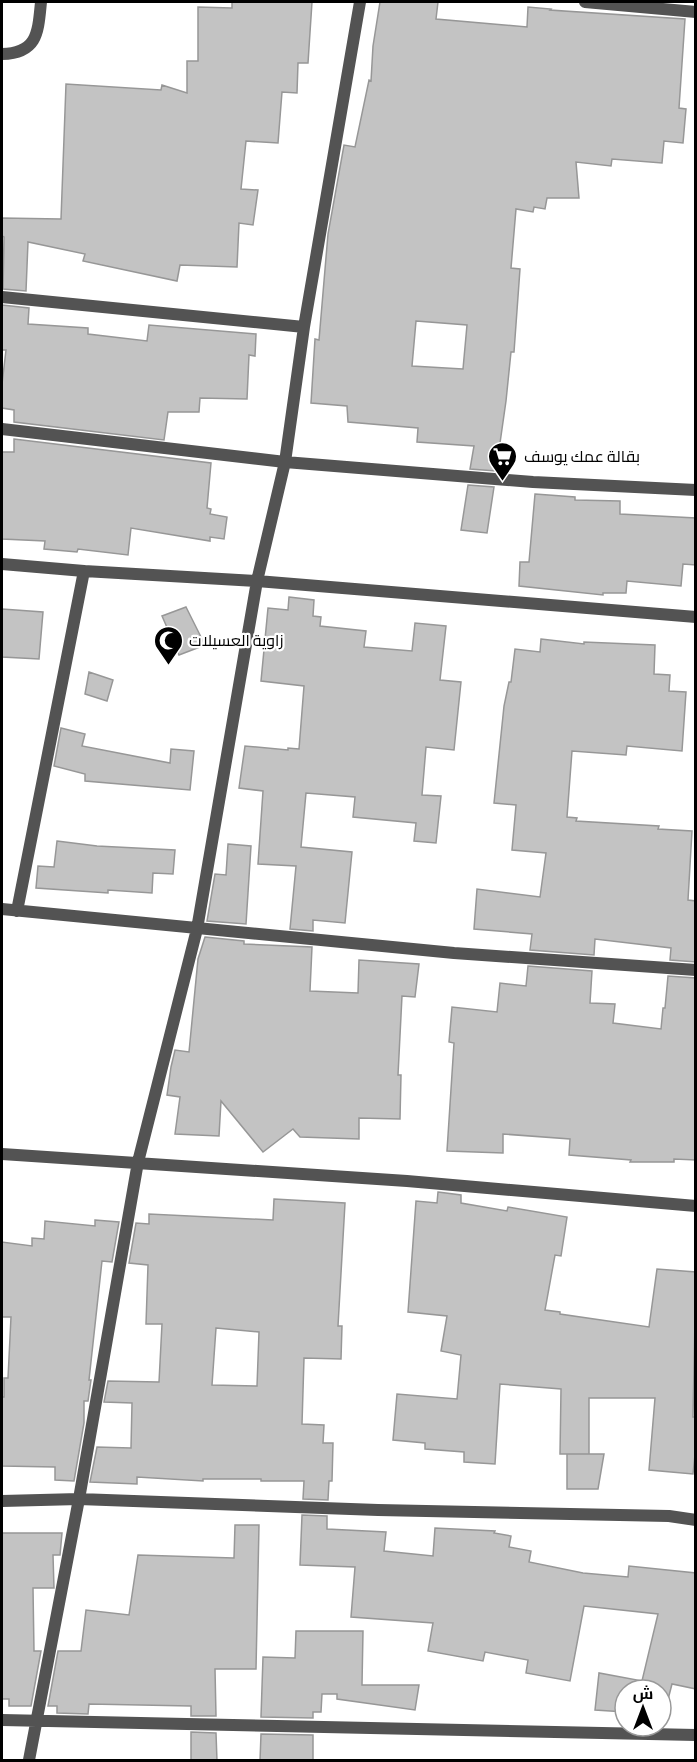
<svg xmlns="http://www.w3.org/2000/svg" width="697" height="1762" font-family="Commissioner,Cairo,sans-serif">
  <rect width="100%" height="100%" fill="#fff"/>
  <!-- building -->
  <path fill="#c3c3c3" stroke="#979797" stroke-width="1.5" fill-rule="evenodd" d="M232,2H312L308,63H298L297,93L282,92L278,143L246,141L241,189L258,190L253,225L239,223L237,267L180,265L177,281L83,261L85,254L28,242L26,291L3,289L4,237L2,236V218L61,219L66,84L161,90L162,85L187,93V61H198V7L232,8Z
    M380,2H438L436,19L527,27L528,7L551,9L550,10L685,19L679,108L686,109L683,143L664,141L662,163L612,159L611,166L576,162L579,198H547L545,209L534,207L533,212L516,209L511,268L520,269L514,352H511L506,401L496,471L470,469L474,446L417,442L418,428L348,422L347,406L311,403L315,339L319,340L328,234L344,145L355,147L369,80L371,81L373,46ZM416,321L467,325L463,369L412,366Z
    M2,305L29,308L28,324L88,328V334L147,341L149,325L256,334L255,356L249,355L247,399L200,398L199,412H168L164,440L14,422V410L2,408V384L6,350H2Z
    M14,439L211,463L207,508L211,509L210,514L227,517L224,539L210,537V541L131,528L128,555L78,549L77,552L44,549L45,541L2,539V452H14Z
    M468,485L494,487L487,533L461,530Z
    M535,494L575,497V500L620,501V514L696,518V565L683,564L681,586L627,581L626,593H603V595L519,586L520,562H529Z
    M289,597L314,600L313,616L321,617L320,626L366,631L364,647L412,651L415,623L446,626L440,680L461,682L454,750L426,747L422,795L441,796L436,843L414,841L416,823L353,817L355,797L306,793L301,847L352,852L345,923L313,920V931L290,929L296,866L258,864L263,791L239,788L245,746L288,750V748L299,749L304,686L261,681L268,608L288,610Z
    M186,607L205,645L179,655L162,616Z
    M2,609L43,612L39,659L2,657Z
    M541,639L584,644V642L655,645L654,674L670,675L669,691L686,692L682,751L627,746L626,755L572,751L567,817L577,818L576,821L659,826L658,829L692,831L688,900L696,901V962L670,960L671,948L595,939L594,955L530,950L532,934L474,929L477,889L540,897L546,853L512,850L516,805L494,803L504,706L509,682H511L515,649L540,652Z
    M89,672L113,680L107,701L85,694Z
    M61,728L85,734L82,746L170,763L171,749L194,751L190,790L85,781V774L54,766Z
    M57,841L97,846L175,850L173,874L153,873L152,893L108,890V893L36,888L38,866L54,867Z
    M228,844L251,846L246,924L207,921L215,874L226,875Z
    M205,937L244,941V944L312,947L310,991L358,993L359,960L419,964L415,997L402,996L398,1075H401L400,1119L359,1118V1139L300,1137L293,1129L263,1152L221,1101L219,1136L175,1134L180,1097L167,1095L171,1067L175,1050L189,1052L198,959Z
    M528,966L592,971L590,1003L615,1004L613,1023L661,1029L663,1008H665L668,976L696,978V1160L674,1159V1162H630L631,1160L569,1155L570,1139L503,1134V1153L447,1151L454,1043L449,1042L452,1007L497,1012L500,983L526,986Z
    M438,1192L461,1195V1203L507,1211L508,1207L567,1217L561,1256L555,1255L545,1310L560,1312V1314L649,1327L657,1269L696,1272L693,1417H696V1445L693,1474L649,1470L655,1398H589V1454H560L561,1389L500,1384L495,1464L464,1462V1452L425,1449V1443L393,1440L397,1394L457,1399L461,1355L441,1351L447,1316L408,1312L416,1201L437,1203Z
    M274,1199L345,1203L338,1326H342L341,1359L304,1358L302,1424L324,1425L323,1443H333L332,1481H329L328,1500L303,1499L304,1481H261V1479H203V1481L137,1477V1484L90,1482L97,1447L131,1448L132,1403L104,1402L108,1381L159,1382L162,1324H146L148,1265L129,1263L136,1223L149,1224V1214L273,1220ZM216,1328L259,1332L257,1386L212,1385Z
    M95,1220L119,1222L112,1262L102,1261L89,1380H91L88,1401H84V1423L74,1481L55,1480V1467L2,1466V1397H4V1378H8L11,1317H2V1242L32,1246V1238L44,1239L45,1221L95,1226Z
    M567,1454H604L598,1489H567Z
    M302,1515L327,1516V1529L386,1532L384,1551L433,1556L435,1528L495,1531L494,1533L511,1536L509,1547L531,1551L529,1562L583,1573L628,1577L629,1566L696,1573V1689L672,1684L664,1715L661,1714V1690H625V1712L595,1710L599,1673L642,1681L658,1614L584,1606L570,1681L526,1673L528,1660L485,1652L483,1661L428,1651L433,1623L351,1617L355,1567L300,1565Z
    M235,1525H259L256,1669H215L216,1716H191V1706L89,1704L88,1714L57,1713V1706H48L58,1651H81L86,1610L129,1615L138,1555L234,1558Z
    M2,1533H62L60,1555H53L54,1588H33L34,1651H41L31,1706H9V1699H2Z
    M296,1631H363L362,1685H419L415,1710L337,1699V1694H322L321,1712H313V1718L261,1717L263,1657L295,1658Z
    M191,1732L216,1733L217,1761H191Z
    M261,1734L313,1735V1761H260Z"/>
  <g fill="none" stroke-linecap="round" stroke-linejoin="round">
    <!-- street -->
    <path stroke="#535353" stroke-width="12" d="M585,2L696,12
      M2,54C38,53 38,32 41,2
      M2,297L304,327
      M2,429L285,462L533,482L696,490
      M2,564L84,571L257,581L696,617
      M2,909L454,953L696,970
      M17,911L84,571
      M2,1154L407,1181L696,1206
      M2,1501L79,1499L378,1510L669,1516L696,1520
      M2,1720L696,1735
      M29,1760L79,1499L138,1162L197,929L257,581L285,462L304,327L360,2"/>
  </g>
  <!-- icons -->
  <defs>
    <symbol id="supermarket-pin" viewBox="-11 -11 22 30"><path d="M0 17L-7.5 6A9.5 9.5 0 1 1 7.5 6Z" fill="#000" stroke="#fff"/><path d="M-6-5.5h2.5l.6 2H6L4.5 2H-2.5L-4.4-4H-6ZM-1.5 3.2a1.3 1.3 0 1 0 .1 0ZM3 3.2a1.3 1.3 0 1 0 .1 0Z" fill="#fff"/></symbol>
    <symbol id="mosque-pin" viewBox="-11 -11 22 30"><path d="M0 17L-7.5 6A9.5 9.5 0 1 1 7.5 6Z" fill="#000" stroke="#fff"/><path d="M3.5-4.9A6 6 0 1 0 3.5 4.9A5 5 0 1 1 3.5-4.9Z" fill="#fff"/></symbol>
  </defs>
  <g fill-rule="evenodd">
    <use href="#supermarket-pin" x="486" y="440" width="33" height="45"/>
    <use href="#mosque-pin" x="152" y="624" width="33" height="45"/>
  </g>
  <g text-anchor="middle" stroke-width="4.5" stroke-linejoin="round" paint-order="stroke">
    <!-- poi labels -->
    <g font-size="16" fill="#000" stroke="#fff" text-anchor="start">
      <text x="524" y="462">بقالة عمك يوسف</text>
      <text x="189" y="646">زاوية العسيلات</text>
    </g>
  </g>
  <!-- border -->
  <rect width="697" height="1762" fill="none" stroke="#000000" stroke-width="6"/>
  <!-- north arrow -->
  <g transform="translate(643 1708)"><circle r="28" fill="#ffffff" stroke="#999999" stroke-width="1.5"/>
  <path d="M0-4.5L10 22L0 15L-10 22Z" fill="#000000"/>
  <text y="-9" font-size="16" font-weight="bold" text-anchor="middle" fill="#000000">ش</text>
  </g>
</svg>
